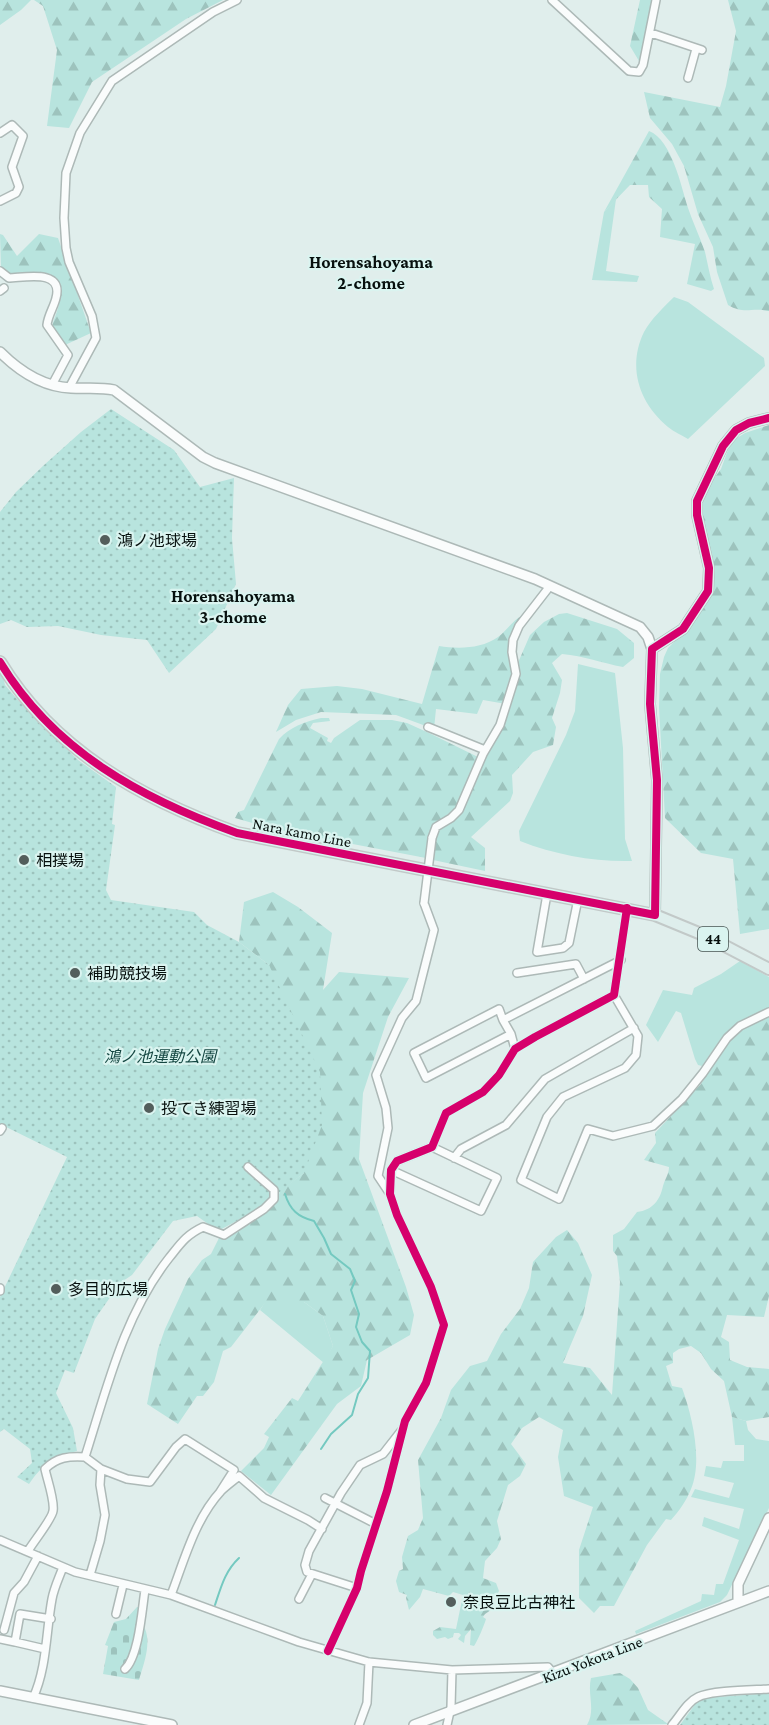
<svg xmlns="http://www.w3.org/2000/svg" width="769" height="1725" font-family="'Crimson Pro','Noto Sans JP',serif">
  <defs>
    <pattern id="forest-firs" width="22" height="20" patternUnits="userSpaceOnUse" patternTransform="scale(1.5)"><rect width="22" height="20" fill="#b8e4de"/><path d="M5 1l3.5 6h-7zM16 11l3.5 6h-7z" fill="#9dc3bd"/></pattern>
    <pattern id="cemetery-stones" width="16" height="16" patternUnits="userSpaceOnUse" patternTransform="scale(1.5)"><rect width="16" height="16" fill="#b8e4de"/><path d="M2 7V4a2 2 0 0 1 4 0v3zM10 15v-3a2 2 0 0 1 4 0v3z" fill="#9dc3bd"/></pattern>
    <pattern id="park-dots" width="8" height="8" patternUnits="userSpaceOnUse" patternTransform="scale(1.5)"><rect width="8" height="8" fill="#b8e4de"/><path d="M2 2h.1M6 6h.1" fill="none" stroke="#9dc3bd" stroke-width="1.8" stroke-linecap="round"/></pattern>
  </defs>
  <rect width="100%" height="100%" fill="#e0eeec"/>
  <!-- grass -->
  <path fill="#b8e4de" d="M616,199L606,271L639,276L637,282L592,280L604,212Z
    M674,297L688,302L764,358L765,366L688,439C682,435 674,432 668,427C639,403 627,367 644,332C651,319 664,307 674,297Z
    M578,664L615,673L623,748L625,839L632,861C594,862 556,855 520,841L519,831L566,735L575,711Z
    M740,961L769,977V1008C739,1020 720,1039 702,1066L698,1065L695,1059L681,1013L676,1011L658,1042L646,1025L663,990L692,995L694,988L721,974Z
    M265,1302H304L323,1316L333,1346L324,1363L260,1310Z
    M732,1417L746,1421L748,1430L756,1439L769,1441V1508L727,1595L720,1602L636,1634L635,1631L701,1601L702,1594L714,1595L716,1584H723L739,1540L702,1526L704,1517L739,1529L744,1509L691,1497L695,1489L729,1498L734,1483L704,1476L706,1466L721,1468L723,1461H744V1445H735Z"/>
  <!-- forest -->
  <path fill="url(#forest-firs)" d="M0,0H31L21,10L0,25Z
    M34,0H223L186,19L92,82L69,128L47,126L57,50L43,6Z
    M640,0H653L641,60L639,61L630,46Z
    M728,0H769V311C751,307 745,315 728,305L717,272L713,247L698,214L684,166L672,144L650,118L644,92L720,107L726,86L736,31Z
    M649,131C672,140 681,186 688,208C693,223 700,237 705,252C708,265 710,277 714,289L711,291L687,284L695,244L660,237L662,209L649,197L648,185H630L604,212Z
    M0,234L3,235L17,256L39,234L58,238L91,333L65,345L52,327C54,318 59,308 60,299C62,271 29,271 9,274L1,268Z
    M769,425V929L740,934L733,859L701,853L665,818L659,707L660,674L664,657L668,648L691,625L707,599L700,497L721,469L729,447L737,438L745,433Z
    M567,613L617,629L634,643V658L623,667C602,663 584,656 562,654L552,663L562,680L560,693L552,718L556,727L553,745L533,752L512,775L513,793L510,801L471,837L485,848V871L433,860L438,829L450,823L460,813L480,764L500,730L519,678L517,665L530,635L544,622L559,614Z
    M523,615L510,638L509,650L513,677L506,704L483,700L477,714L436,709L434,729L396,715L321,712L296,720L276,732L288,705L301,689L337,686L362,689L422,704L439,646C458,649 481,649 498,637C507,630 513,620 523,615Z
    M321,718H329L330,721L313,723L310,728L328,738L327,741L331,743L334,738L360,720H392L407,723L429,733L478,757L457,805L450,814L432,826L426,858L274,829L235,818L238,812L244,810L279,739C290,727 304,722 321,718Z
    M273,892L298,907L332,933L323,990L339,972L409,978L388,1017L363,1093L359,1159L406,1287L414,1315L410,1335L367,1360L361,1386L337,1404L271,1495L241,1471L264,1448L269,1437L264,1434L292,1398L298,1401L333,1346L323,1316L304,1302L265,1303L231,1347L223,1351L214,1382L203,1396H197L178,1424L147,1404L158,1349L165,1329L188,1279L202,1260L211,1254L219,1238L226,1237L263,1215L277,1201L280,1191L304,1173L269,965L239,942L244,902Z
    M769,1015V1296L764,1317L727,1315L721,1337L729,1342L730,1360L747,1367L769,1369V1417L746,1421L732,1417L724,1381L711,1369L701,1353L691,1346L679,1349L673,1353V1363L666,1366L672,1386L682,1388C692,1415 703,1461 691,1489C687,1500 679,1511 671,1520L666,1519L647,1545L614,1606H600L594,1613L579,1598V1550L593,1507L564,1496L558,1457L563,1430L539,1417L522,1428L511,1444L526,1464L520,1476L508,1485L497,1521L501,1539L497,1548L485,1561L483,1578L496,1583L499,1591L491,1604L495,1606L494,1608L485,1614L483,1617L486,1619C484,1626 477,1642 474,1646L470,1645L471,1629L465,1636L464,1643L458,1639L461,1635L459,1633H454L453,1637L448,1639L445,1637L437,1639L433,1635V1631L440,1627L456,1629L463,1595L453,1592L449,1596L423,1589L420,1597L409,1610L406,1598L407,1595L399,1592L396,1581L399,1571L403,1569L402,1557L408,1536L418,1530L423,1518L418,1460L441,1418L451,1390L470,1366L487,1361L501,1334L520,1309L529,1288L533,1262L556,1237L567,1230L578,1243L592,1275L583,1316L563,1363L590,1368L612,1395L620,1282L617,1256L613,1251V1235L624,1229L637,1212C653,1210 660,1200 663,1186C665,1179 669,1174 669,1167L644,1160L656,1143L655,1133L701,1084L729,1039L744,1027Z
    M620,1673L630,1679L638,1688L648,1710L668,1724L587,1725C596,1710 587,1694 591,1678Z"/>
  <!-- cemetery -->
  <path fill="url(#cemetery-stones)" d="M137,1607H144L141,1622C154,1638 144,1663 139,1680L103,1674L108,1646L105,1645L114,1622L126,1619Z"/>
  <!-- park -->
  <path fill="url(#park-dots)" d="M111,409L174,450L200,487L234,478L232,538L236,584L216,629L169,673L147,640L101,635L58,626L27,627L11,620L0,624V512L16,492L44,465L81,432Z
    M0,661L5,685L17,699L78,760L116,787L112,824L115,825L106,890L111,900L194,912L207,925L239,942L269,965L320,1072L322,1125L304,1173L257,1210L218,1231L197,1216L173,1221L132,1275L120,1283L95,1319L74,1373L65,1370L56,1393L73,1428L77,1451C53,1457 43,1464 29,1484L17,1477L32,1463L30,1449L4,1429L0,1432V1297L67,1157L0,1124Z
    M769,1693V1725H680L696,1703L705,1698Z"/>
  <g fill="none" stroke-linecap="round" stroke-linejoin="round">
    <!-- stream -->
    <path stroke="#74c9c0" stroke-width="2" d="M285,1194C290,1210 298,1217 314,1221L324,1238L331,1254L350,1269L355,1281L351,1290L359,1314L356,1327L362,1342L370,1351L368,1378L358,1394L352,1415L331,1434L321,1449
      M215,1605C221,1587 225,1571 239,1558"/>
    <defs>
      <path id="street" d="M552,0L629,71L639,72L643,65L656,0
        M651,33L702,50
        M688,78L696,49
        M0,133L12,125L23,136L12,167L19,187L16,193L0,201
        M0,271L9,278C23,278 64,268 56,298C54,307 48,315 47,325L68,355L52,385
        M0,291L4,288
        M69,388L96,338L92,316L69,262L66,248L64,218L66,173L80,133L112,81L213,12L237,0
        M428,727L485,750
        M432,838L436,827L451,818L459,810L483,754L500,725L516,674L512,652L513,640L519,626L550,586
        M547,894L537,952L563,948L569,943L578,899
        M517,973L576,964L584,979
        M614,995L638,1036L636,1055L625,1068L563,1097L547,1117L521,1180L559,1199L588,1129L613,1136L653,1126L682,1099L703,1073L727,1038L740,1026L769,1012
        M503,1020L499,1009L414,1053L426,1078L511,1034
        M515,1049L511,1034L503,1020L621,960
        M0,1131L2,1128
        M454,1158L461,1149L506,1125L545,1079L634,1028
        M391,1170L481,1211L497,1178L432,1147
        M390,1194L378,1176L388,1128L386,1108L376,1075L402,1018L416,1001L434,930L424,903
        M0,1288V1291
        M85,1457L101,1469
        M325,1498L376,1524
        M0,1540L75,1572L171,1595L299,1642L369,1662L452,1670L548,1667L554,1674
        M28,1551C34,1541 52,1519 53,1511C55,1501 47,1479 45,1469C57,1457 69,1456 85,1457C107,1388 124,1315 169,1258C181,1243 186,1235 203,1227L224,1235L264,1209L274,1199V1190L248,1167
        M90,1575L100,1541L105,1515L100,1485L101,1469L127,1479L150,1482L176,1447L185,1439L234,1470L220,1492
        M357,1588L307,1572L305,1565L309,1551L341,1493L360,1465L383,1454L401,1431
        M171,1595C184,1561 195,1519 221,1491C226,1486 233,1481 239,1476L264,1498L308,1520L322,1529
        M299,1599L312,1574
        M116,1614L123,1585
        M4,1630L14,1593L24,1582L38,1556
        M0,1639L15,1642
        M45,1649L15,1642L20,1614L51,1619
        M328,1651L357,1588L361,1571L387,1491L405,1421L426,1383L444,1325L431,1287L397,1215L390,1194L391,1170L397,1161L432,1147L446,1113L483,1092L499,1075L515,1049L535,1037L614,995L627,908
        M125,1669C139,1656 142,1609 145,1590
        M33,1698C47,1668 46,1631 52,1599C54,1588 59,1578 63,1567
        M359,1725L367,1703L369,1662
        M447,1725L451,1707L452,1670
        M672,1725C680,1716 687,1702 698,1697C712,1690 752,1690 769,1689"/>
      <path id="secondary" d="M0,352C19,371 43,387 71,388C86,389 100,387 114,390L203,457L215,463L535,579L640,627L648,637L652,649L650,704L657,780L655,915
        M652,649L683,629L708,591L709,568L697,515V501L723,446L736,430L749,423L769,418
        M738,1602V1584L769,1518
        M0,1691L172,1725
        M414,1725L769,1591"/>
      <path id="primary" d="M0,662C54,751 142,799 237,833L655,915L706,936L769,969"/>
    </defs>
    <!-- street casing -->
    <use href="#street" stroke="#adb9b7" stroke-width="10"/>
    <!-- secondary casing -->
    <use href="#secondary" stroke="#adb9b7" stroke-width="12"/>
    <!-- primary casing -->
    <use href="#primary" stroke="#c2c9c8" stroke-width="14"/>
    <!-- street -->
    <use href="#street" stroke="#fafcfc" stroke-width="7"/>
    <!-- secondary -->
    <use href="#secondary" stroke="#fafcfc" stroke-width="9"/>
    <!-- primary -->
    <use href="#primary" stroke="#deeeec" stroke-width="10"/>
    <defs>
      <path id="street-bridge" d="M424,903L432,838"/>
    </defs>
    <!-- street-bridge casing -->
    <use href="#street-bridge" stroke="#adb9b7" stroke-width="10" stroke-linecap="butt"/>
    <!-- street-bridge -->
    <use href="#street-bridge" stroke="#fafcfc" stroke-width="7"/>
    <defs>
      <path id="cycleway" d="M0,662C54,751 142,799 237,833L655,915L657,780L650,704L652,649L683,629L708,591L709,568L697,515V501L723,446L736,430L749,423L769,418
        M328,1651L357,1588L361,1571L387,1491L405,1421L426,1383L444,1325L431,1287L397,1215L390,1194L391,1170L397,1161L432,1147L446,1113L483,1092L499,1075L515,1049L535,1037L614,995L627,908"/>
    </defs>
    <!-- cycleway casing -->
    <use href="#cycleway" stroke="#daf4f0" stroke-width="11"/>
    <!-- cycleway -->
    <use href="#cycleway" stroke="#d6006c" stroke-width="8"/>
  </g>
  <!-- markers -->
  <g fill="#535e5c" stroke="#daf4f0" stroke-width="2">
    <circle cx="105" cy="540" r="6"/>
    <circle cx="24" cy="860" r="6"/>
    <circle cx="75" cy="973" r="6"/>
    <circle cx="149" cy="1108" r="6"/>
    <circle cx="56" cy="1289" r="6"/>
    <circle cx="451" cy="1602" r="6"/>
  </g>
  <g text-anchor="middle" stroke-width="4.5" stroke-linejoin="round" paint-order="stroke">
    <!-- shield labels -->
    <rect fill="#daf4f0" stroke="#465452" stroke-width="1.5" x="698" y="927" width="30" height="24" rx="4.5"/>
    <g font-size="15" font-weight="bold" fill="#07100e">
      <text x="713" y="944">44</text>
    </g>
    <!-- poi labels -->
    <g font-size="16" fill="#07100e" stroke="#daf4f0" text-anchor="start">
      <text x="117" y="546">鴻ノ池球場</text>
      <text x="36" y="866">相撲場</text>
      <text x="87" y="979">補助競技場</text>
      <text x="161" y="1114">投てき練習場</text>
      <text x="68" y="1295">多目的広場</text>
      <text x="463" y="1608">奈良豆比古神社</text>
    </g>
    <!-- street labels -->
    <g font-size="16" fill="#07100e" stroke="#daf4f0">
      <text transform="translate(302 832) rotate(11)" y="6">Nara kamo Line</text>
      <text transform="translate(592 1659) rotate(-21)" y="6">Kizu Yokota Line</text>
    </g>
    <!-- park labels -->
    <g font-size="16" font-style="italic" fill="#154742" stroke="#daf4f0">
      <text x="160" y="1062">鴻ノ池運動公園</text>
    </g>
    <!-- neighbourhood labels -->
    <g font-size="18" font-weight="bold" fill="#07100e" stroke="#daf4f0">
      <text x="371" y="268">Horensahoyama<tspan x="371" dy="21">2-chome</tspan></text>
      <text x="233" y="602">Horensahoyama<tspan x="233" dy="21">3-chome</tspan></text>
    </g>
  </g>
</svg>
